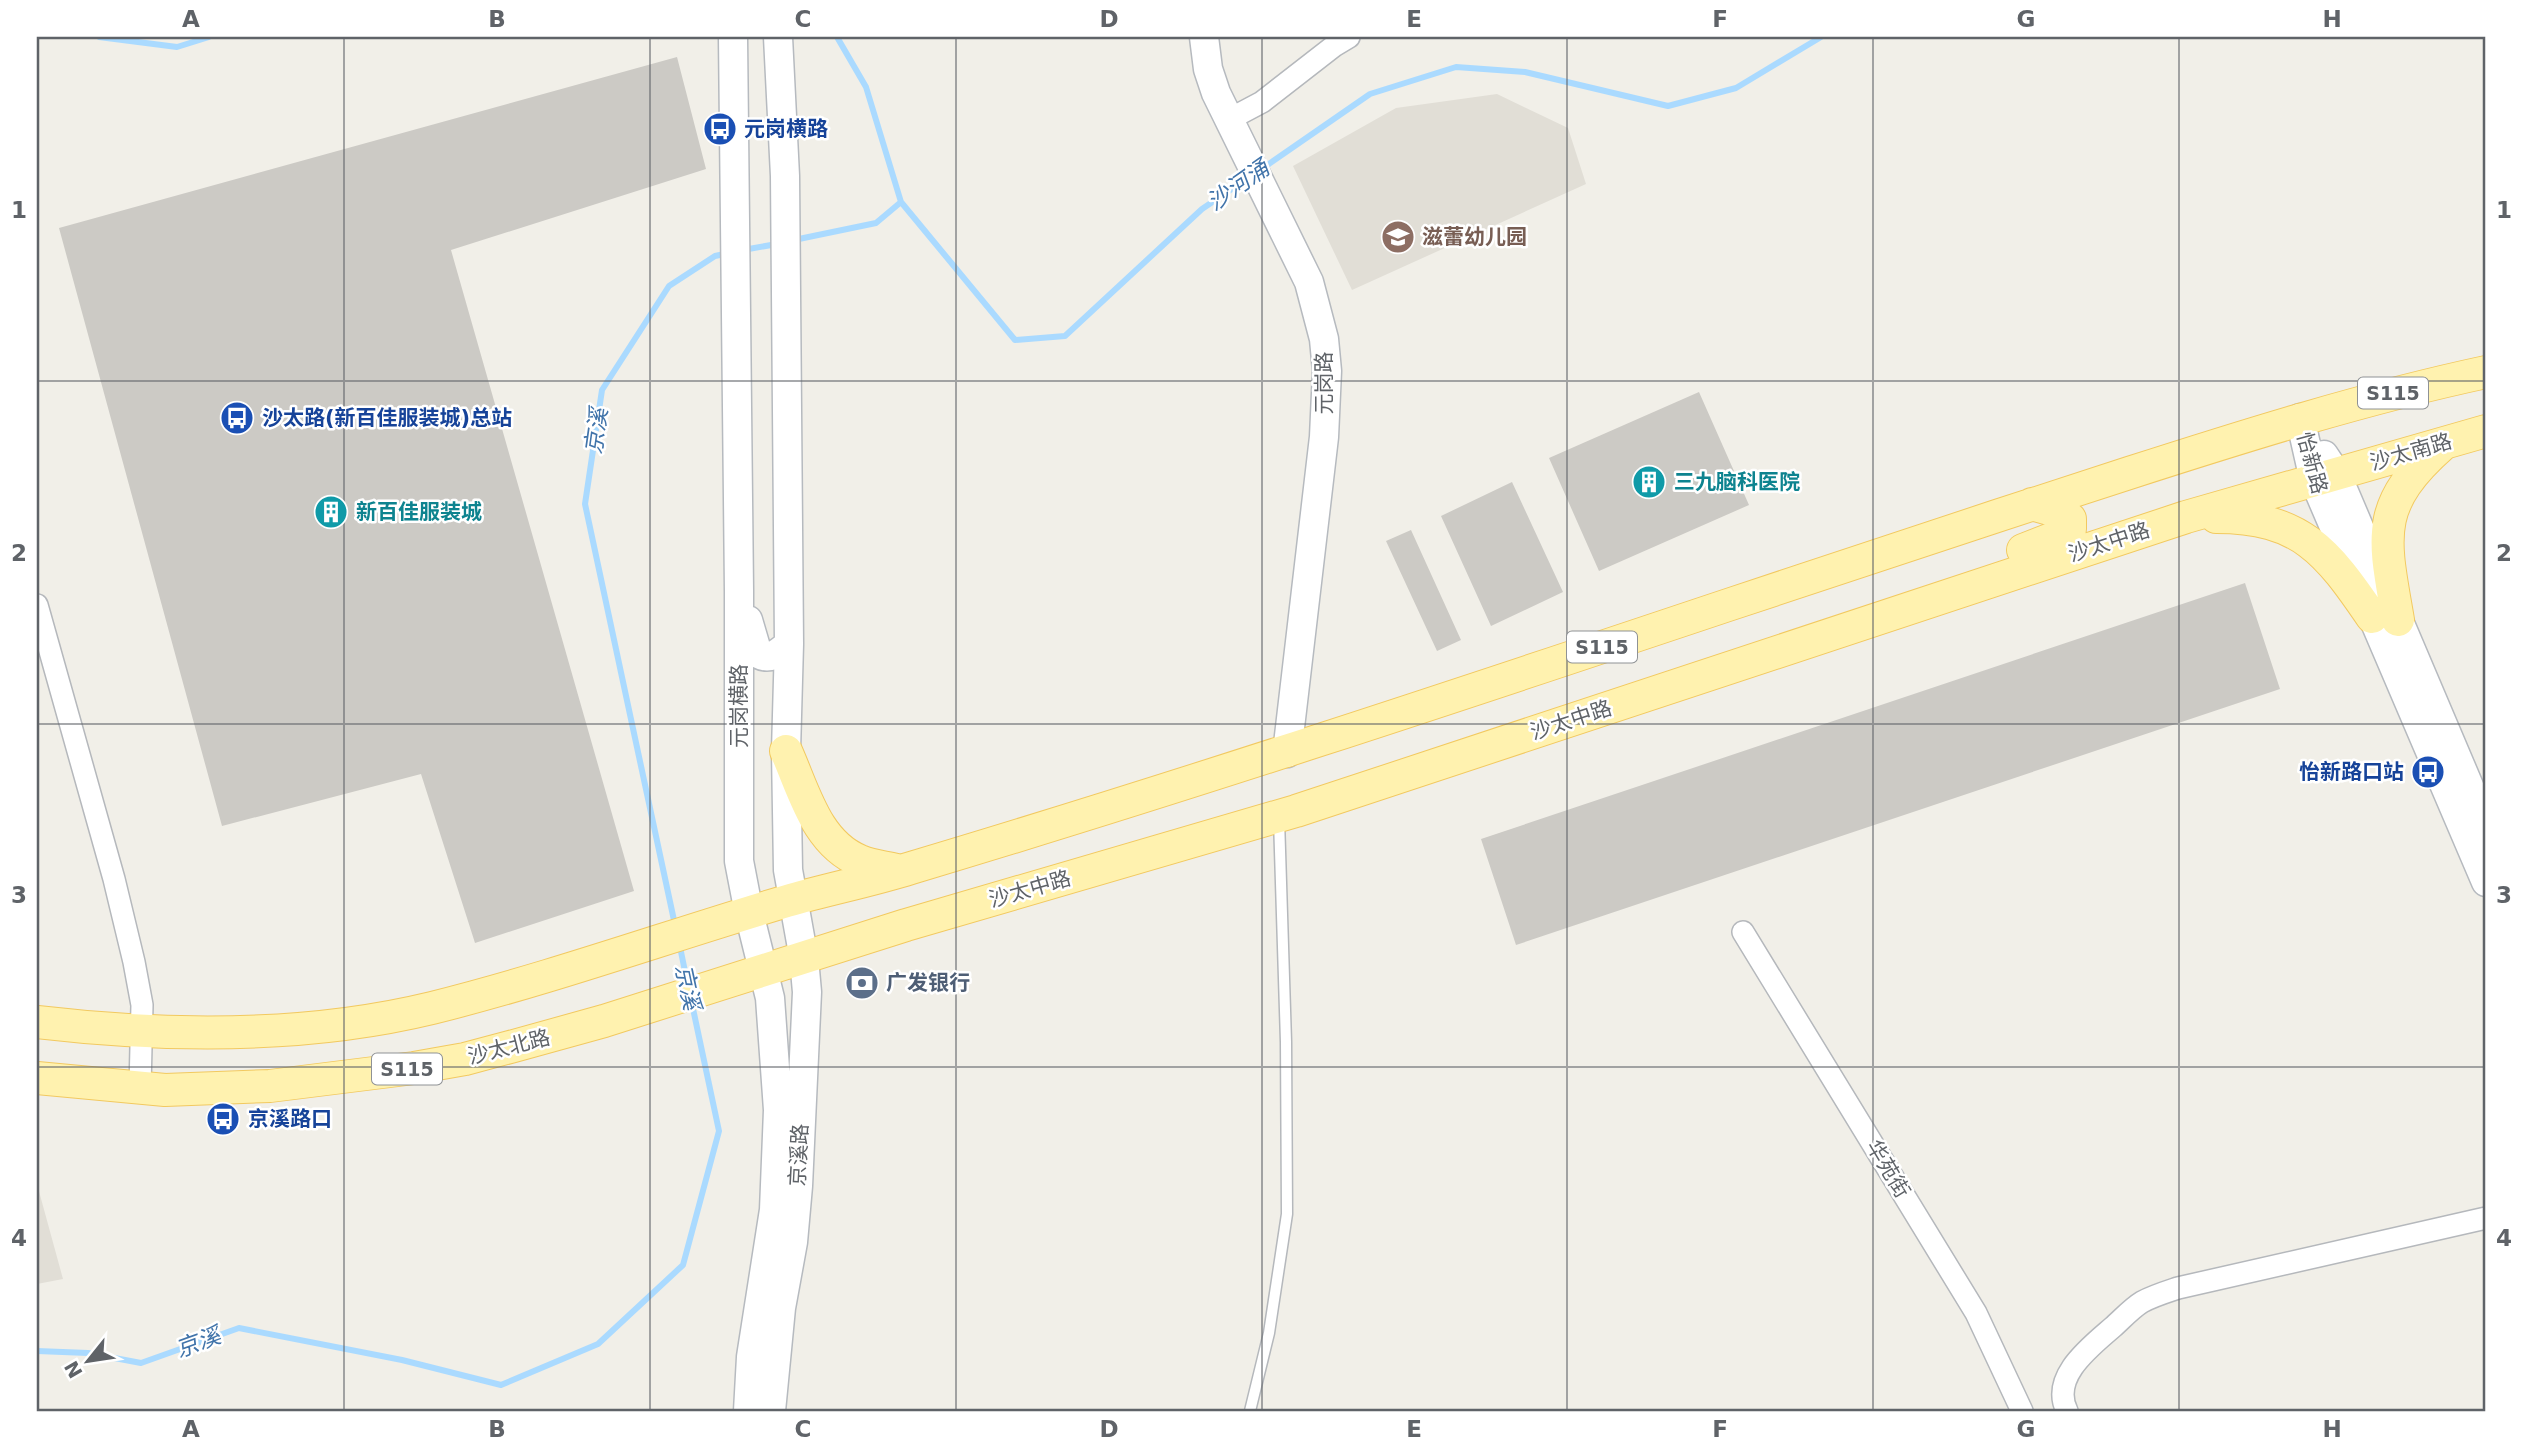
<svg xmlns="http://www.w3.org/2000/svg" width="2523" height="1448" font-family="'DejaVu Sans','Noto Sans SC',sans-serif">
  <rect width="100%" height="100%" fill="#f1efe8"/>
  <!-- education -->
  <path fill="#e1ded6" d="M1497,94L1568,128L1586,184L1352,290L1293,166L1396,108Z
    M37,1184L63,1279L37,1284Z"/>
  <g fill="none" stroke-linecap="round" stroke-linejoin="round">
    <!-- stream -->
    <path stroke="#aadaff" stroke-width="6" d="M99,37L177,47L209,37
      M837,37L866,87L901,202L1015,340L1065,336L1202,209L1248,178
      M1263,168L1370,94L1456,67L1525,72L1668,106L1736,88L1821,37
      M794,240L876,223L901,202
      M743,250L777,244
      M675,925L585,504L602,390L669,286L715,256L729,253
      M679,942L688,986
      M37,1351L88,1353L141,1363L239,1328L402,1360L501,1385L598,1344L683,1265L719,1131L692,1004"/>
  </g>
  <!-- building -->
  <path fill="#cccac5" d="M677,57L706,169L451,250L634,891L475,943L421,774L222,826L59,228Z
    M1699,392L1749,505L1599,571L1549,458Z
    M1512,482L1563,592L1491,626L1441,516Z
    M1411,530L1461,640L1437,651L1386,541Z
    M2245,583L2280,689L1516,945L1481,839Z"/>
  <g fill="none" stroke-linecap="round" stroke-linejoin="round">
    <defs>
      <path id="lane" d="M1250,1411L1269,1333L1287,1214L1286,1042L1279,819"/>
      <path id="street" d="M1228,120L1262,102L1334,46L1349,37
        M37,605L114,879L134,962L142,1005L140,1088
        M1743,932L1976,1313L2022,1411
        M2067,1411C2050,1377 2090,1347 2113,1327C2122,1319 2132,1308 2142,1302C2153,1296 2166,1292 2178,1288L2486,1218"/>
      <path id="secondary" d="M733,37L739,591V861L749,913L770,998L778,1110L774,1210L751,1357L748,1411
        M1204,37L1208,69L1216,93L1309,282L1324,339L1327,371L1324,437L1287,753
        M2300,418L2314,480L2486,882
        M2324,455L2336,473L2486,826
        M748,620L758,654C771,661 779,652 789,644
        M771,1411L781,1308L793,1242L798,1186L807,992L804,959L788,870L786,751L789,644L785,176L778,37"/>
      <path id="primary" d="M2216,517C2301,517 2327,551 2372,617
        M2023,550L2059,536L2070,529V519L2063,513L2032,504
        M2398,620C2384,538 2373,506 2442,445
        M786,751C804,791 816,843 860,861C871,866 885,867 897,870
        M37,1022C166,1037 304,1039 432,1008C552,978 669,936 787,901C828,889 870,881 911,868C1185,786 1456,696 1728,605C1861,561 1995,516 2129,473C2247,435 2365,398 2486,372
        M37,1078L165,1090L270,1086L414,1068L465,1059L510,1047L604,1021L906,925L1296,811L2186,517L2486,431"/>
    </defs>
    <!-- lane casing -->
    <use href="#lane" stroke="#b5b8bc" stroke-width="13"/>
    <!-- street casing -->
    <use href="#street" stroke="#b5b8bc" stroke-width="24"/>
    <!-- secondary casing -->
    <use href="#secondary" stroke="#b6babf" stroke-width="31"/>
    <!-- primary casing -->
    <use href="#primary" stroke="#f2c960" stroke-width="34"/>
    <!-- lane -->
    <use href="#lane" stroke="#fff" stroke-width="10"/>
    <!-- street -->
    <use href="#street" stroke="#fff" stroke-width="21"/>
    <!-- secondary -->
    <use href="#secondary" stroke="#fff" stroke-width="28"/>
    <!-- primary -->
    <use href="#primary" stroke="#fff2af" stroke-width="32"/>
  </g>
  <!-- grid -->
  <path fill="none" stroke="#5f6368" stroke-width="2" stroke-opacity="0.55" d="M344,37V1411M650,37V1411M956,37V1411M1262,37V1411M1567,37V1411M1873,37V1411M2179,37V1411M37,381H2486M37,724H2486M37,1067H2486"/>
  <!-- icons -->
  <defs>
    <symbol id="bus-disc" viewBox="-11 -11 22 22"><circle r="9.5" fill="#1a4fb4" stroke="#fff"/><path d="M-5-6H5V4H4V6H2V4H-2V6H-4V4H-5ZM-3.5-4V0h7V-4ZM-3.5 1.2v1.5H-2V1.2ZM2 1.2v1.5H3.5V1.2Z" fill="#fff"/></symbol>
    <symbol id="school-disc" viewBox="-11 -11 22 22"><circle r="9.5" fill="#8d6e63" stroke="#fff"/><path d="M0-5L7-2L0 1L-7-2ZM-4 1L0 2.5L4 1V4Q0 6-4 4Z" fill="#fff"/></symbol>
    <symbol id="building-disc" viewBox="-11 -11 22 22"><circle r="9.5" fill="#0f9aa8" stroke="#fff"/><path d="M-4-6H4V6H1V3H-1V6H-4ZM-2.5-4.3h1.7v1.8h-1.7ZM.8-4.3h1.7v1.8H.8ZM-2.5-1h1.7V.8h-1.7ZM.8-1h1.7V.8H.8Z" fill="#fff"/></symbol>
    <symbol id="bank-disc" viewBox="-11 -11 22 22"><circle r="9.5" fill="#5c6f8a" stroke="#fff"/><path d="M-6-4H6V4H-6ZM0-2.3a2.3 2.3 0 1 0 0 4.6a2.3 2.3 0 1 0 0-4.6Z" fill="#fff"/></symbol>
  </defs>
  <g fill-rule="evenodd">
    <use href="#bus-disc" x="701" y="110" width="38" height="38"/>
    <use href="#school-disc" x="1379" y="218" width="38" height="38"/>
    <use href="#bus-disc" x="218" y="399" width="38" height="38"/>
    <use href="#building-disc" x="1630" y="463" width="38" height="38"/>
    <use href="#building-disc" x="312" y="493" width="38" height="38"/>
    <use href="#bus-disc" x="2409" y="753" width="38" height="38"/>
    <use href="#bank-disc" x="843" y="964" width="38" height="38"/>
    <use href="#bus-disc" x="204" y="1100" width="38" height="38"/>
  </g>
  <g text-anchor="middle" stroke-width="5" stroke-linejoin="round" paint-order="stroke">
    <!-- shield labels -->
    <g fill="#fff" stroke="#8f9295" stroke-width="2">
      <rect x="2358" y="377.5" width="70" height="31" rx="5"/>
      <rect x="1567" y="631.5" width="70" height="31" rx="5"/>
      <rect x="372" y="1053.5" width="70" height="31" rx="5"/>
    </g>
    <g font-size="19" font-weight="bold" fill="#5f6368">
      <text x="2393" y="400">S115</text>
      <text x="1602" y="654">S115</text>
      <text x="407" y="1076">S115</text>
    </g>
    <!-- transit labels -->
    <g font-size="21" font-weight="bold" fill="#164399" stroke="#fff" text-anchor="start">
      <text x="744" y="136">元岗横路</text>
      <text x="262" y="425">沙太路(新百佳服装城)总站</text>
      <text x="2404" y="779" text-anchor="end">怡新路口站</text>
      <text x="248" y="1126">京溪路口</text>
    </g>
    <!-- education labels -->
    <g font-size="21" font-weight="bold" fill="#785e54" stroke="#fff" text-anchor="start">
      <text x="1422" y="244">滋蕾幼儿园</text>
    </g>
    <!-- street labels -->
    <g font-size="21" fill="#5f6368" stroke="#fff">
      <text transform="translate(1324 383) rotate(-90)" y="7">元岗路</text>
      <text transform="translate(2411 452) rotate(-16)" y="7">沙太南路</text>
      <text transform="translate(2312 463) rotate(75)" y="7">怡新路</text>
      <text transform="translate(2109 542) rotate(-18)" y="7">沙太中路</text>
      <text transform="translate(739 706) rotate(-90)" y="7">元岗横路</text>
      <text transform="translate(1571 720) rotate(-18)" y="7">沙太中路</text>
      <text transform="translate(1030 889) rotate(-16)" y="7">沙太中路</text>
      <text transform="translate(509 1047) rotate(-14)" y="7">沙太北路</text>
      <text transform="translate(799 1155) rotate(-87)" y="7">京溪路</text>
      <text transform="translate(1888 1169) rotate(59)" y="7">华苑街</text>
    </g>
    <!-- culture labels -->
    <g font-size="21" font-weight="bold" fill="#0d838f" stroke="#fff" text-anchor="start">
      <text x="1674" y="489">三九脑科医院</text>
      <text x="356" y="519">新百佳服装城</text>
    </g>
    <!-- service labels -->
    <g font-size="21" font-weight="bold" fill="#4e5e75" stroke="#fff" text-anchor="start">
      <text x="886" y="990">广发银行</text>
    </g>
    <!-- water labels -->
    <g font-size="23" font-style="italic" fill="#4174aa" stroke="#fff">
      <text transform="translate(1238 185) rotate(-35)" y="8">沙河涌</text>
      <text transform="translate(596 431) rotate(-82)" y="8">京溪</text>
      <text transform="translate(688 987) rotate(78)" y="8">京溪</text>
      <text transform="translate(198 1342) rotate(-20)" y="8">京溪</text>
    </g>
  </g>
  <!-- border -->
  <rect width="2523" height="1448" fill="none" stroke="#ffffff" stroke-width="77"/>
  <!-- north arrow -->
  <g transform="translate(88 1361) rotate(240)" stroke="#ffffff" stroke-width="5" paint-order="stroke">
  <path d="M0-5L12 26L0 18L-12 26Z" fill="#5f6368"/>
  <text y="-10" font-size="19" font-weight="bold" text-anchor="middle" fill="#5f6368">N</text>
  </g>
  <rect x="38" y="38" width="2446" height="1372" fill="none" stroke="#5f6368" stroke-width="2.5"/>
  <g font-size="23" text-anchor="middle" font-weight="bold" fill="#5f6368">
    <text x="191" y="27">A</text>
    <text x="497" y="27">B</text>
    <text x="803" y="27">C</text>
    <text x="1109" y="27">D</text>
    <text x="1414" y="27">E</text>
    <text x="1720" y="27">F</text>
    <text x="2026" y="27">G</text>
    <text x="2332" y="27">H</text>
    <text x="19" y="218">1</text>
    <text x="2504" y="218">1</text>
    <text x="19" y="561">2</text>
    <text x="2504" y="561">2</text>
    <text x="19" y="903">3</text>
    <text x="2504" y="903">3</text>
    <text x="19" y="1246">4</text>
    <text x="2504" y="1246">4</text>
    <text x="191" y="1437">A</text>
    <text x="497" y="1437">B</text>
    <text x="803" y="1437">C</text>
    <text x="1109" y="1437">D</text>
    <text x="1414" y="1437">E</text>
    <text x="1720" y="1437">F</text>
    <text x="2026" y="1437">G</text>
    <text x="2332" y="1437">H</text>
  </g>
</svg>
